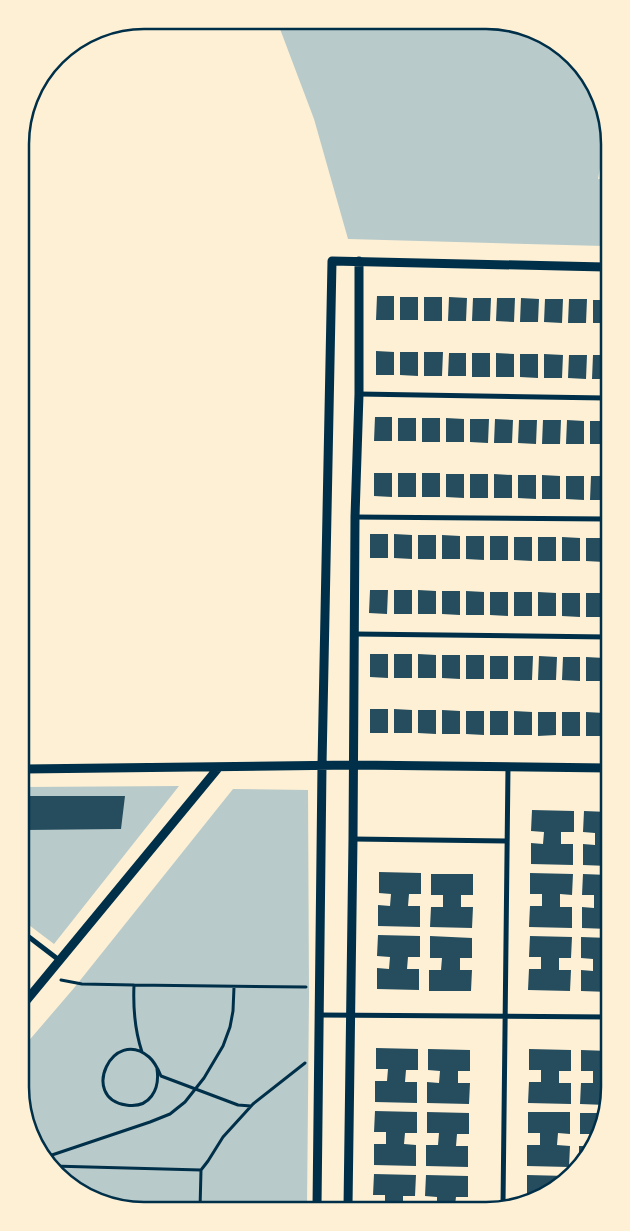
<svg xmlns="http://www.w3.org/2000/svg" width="630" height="1231" font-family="'PT Sans',sans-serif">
  <rect width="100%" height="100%" fill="#fdf0d5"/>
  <!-- green -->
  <path fill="#b9caca" d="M277,21L511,22L568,51L604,104V147L598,179H604V246L348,239L314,119Z
    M179,786L54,944L25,922V787Z
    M233,789L308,790L309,994L307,1207L127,1210L62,1181L26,1127V1044L74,988Z"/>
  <!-- building -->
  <path fill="#264d5e" d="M377,296H394V320H376Z
    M400,297H418V320H400Z
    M424,297H442V321H424Z
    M449,297L467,298L466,321H448Z
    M473,298H491L490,321H472Z
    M497,298H515L514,322L496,321Z
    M521,298L539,299L538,322H520Z
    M545,299H563L562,323L544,322Z
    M569,299H587L586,323H568Z
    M593,300H605V323H593Z
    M376,351L394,352V375H376Z
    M400,352H418V376L400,375Z
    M424,352H443L442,376H424Z
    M449,353H466V376H448Z
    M472,353H490V377H472Z
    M496,353L514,354V377H496Z
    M520,354H538V378L520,377Z
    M544,354L563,355L562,378H544Z
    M569,355H587L586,379L568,378Z
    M593,355H605V379H592Z
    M375,417H392V441H374Z
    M398,418H416V441H398Z
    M422,418H440V442H422Z
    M446,418L464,419V442H446Z
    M470,419H489L488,443L470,442Z
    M495,419L513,420L512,443H494Z
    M519,420H537L536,444L518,443Z
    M543,420H561L560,444H542Z
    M567,420L584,421V444H566Z
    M590,421H606V444H590Z
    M374,473H392V497L374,496Z
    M398,473H416V497H398Z
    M422,473H440V497H422Z
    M446,474H464V498L446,497Z
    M470,474H488V498H470Z
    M494,474L512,475V498H494Z
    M518,475H536V499L518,498Z
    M542,475L560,476V499H542Z
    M566,476H584V500L566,499Z
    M591,476H606V500H590Z
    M370,534H388V558H370Z
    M394,534L412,535V559L394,558Z
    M418,535H436V559H418Z
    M442,535L460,536V559H442Z
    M466,536H484V560L466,559Z
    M490,536H508V560H490Z
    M514,537H532V561L514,560Z
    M538,537H556V561H538Z
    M562,537L580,538V561H562Z
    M586,538H604V562L586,561Z
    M370,590H388L387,614L369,613Z
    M394,590H412V614H394Z
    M418,590L436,591V614H418Z
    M442,591H460V615L442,614Z
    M466,591L484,592V615H466Z
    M490,592H508V616L490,615Z
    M514,592H532V616H514Z
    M538,592L556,593V616H538Z
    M562,593H580V617L562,616Z
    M586,593H604V617H586Z
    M370,654H388V678L370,677Z
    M394,654H412V678H394Z
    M418,654L436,655V678H418Z
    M442,655H460V679L442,678Z
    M466,655H484V679H466Z
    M490,656H508V679H490Z
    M514,656H533L532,680H514Z
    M539,656L557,657L556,680H538Z
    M563,657H580V681L562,680Z
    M586,657L604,658V681H586Z
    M370,709H388V733H370Z
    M394,709L412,710V733H394Z
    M418,710H436V734L418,733Z
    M442,710L460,711V734H442Z
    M466,711H484V735L466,734Z
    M490,711H508V735H490Z
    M514,711L532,712V735H514Z
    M538,712H556V735L538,736Z
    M562,712H580V736H562Z
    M586,712L604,713V736H586Z
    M25,796H125L121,829L25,830Z
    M532,810L574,811V832H561V844H573V865L531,864V843L543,844L544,832L531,831Z
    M584,811L608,812V866L583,865V844L595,845V833L583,832Z
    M379,872L421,873V894H409L408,906H420V927L378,926V905L390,906L391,894L379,893Z
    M530,873L573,874L572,895L560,894V907H572V928L529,927L530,906H542V894H530Z
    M431,874H473V895H461V907H473L472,928L430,927L431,907H443V895H431Z
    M583,874L608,875L609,929L582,928V907L594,908V895H582Z
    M378,935L420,936V957H408L407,969H419V990L377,989V968L389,969L390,957L377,956Z
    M430,936L472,938V958H460V970H472L471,991H429V970H441L442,958H430Z
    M530,936L572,937L571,958H559V970H571L570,991L528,990L529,969H541V957H529Z
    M581,937L609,938V992L581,991V970L593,971V959L581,958Z
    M376,1048L418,1049V1070H406L405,1082H417V1103L375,1102V1081H387L388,1069H376Z
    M428,1049L470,1050V1071H458V1083H470L469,1104L427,1103V1082L439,1083L440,1071L428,1070Z
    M529,1049L571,1050V1071H559V1083H571V1104L528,1103L529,1082H541V1070H529Z
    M581,1050L609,1051L610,1096L606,1105L580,1104L581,1083H593V1071H581Z
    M375,1111L417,1112V1133H405L404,1144L416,1145V1166L374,1165V1144H386V1132H374Z
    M427,1112L469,1113V1134H457L456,1146H468V1167L426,1166V1145H438L439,1133H427Z
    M528,1112H570V1134L558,1133L557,1145L570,1146L569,1167L527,1166V1145H540V1133H528Z
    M580,1113H603L592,1143V1134H580Z
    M579,1146H591L584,1163L579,1167Z
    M374,1174L416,1175L415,1196H403V1206H385V1195H373Z
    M426,1175L468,1176V1197H456L455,1205L437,1206V1197L425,1196Z
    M527,1175L567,1176L538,1196H527Z"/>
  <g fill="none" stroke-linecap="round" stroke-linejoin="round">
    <!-- path -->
    <path stroke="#003049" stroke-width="3" d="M61,980L82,984L134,985C133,1008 135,1031 142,1052
      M134,985L306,987
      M157,1069C160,1089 150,1109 126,1105C79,1098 113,1026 149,1057C155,1062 158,1069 161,1076L238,1105L251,1106
      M46,1157L150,1122L170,1114L185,1102L204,1078L223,1046L230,1027L233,1011L234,987
      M52,1166L201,1170L208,1161L223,1137L253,1104L305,1063
      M200,1209L201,1170"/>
    <!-- minor -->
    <path stroke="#003049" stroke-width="5" d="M359,394L605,398
      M355,517L606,519
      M355,634L607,637
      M353,839L506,841
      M25,934L59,960
      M319,1015L609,1017
      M503,1205L508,767"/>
    <!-- tertiary -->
    <path stroke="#003049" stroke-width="9" d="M25,769L353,765L608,768
      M26,1001L219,767
      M317,1207L322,765L332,261L605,267
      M348,1207L353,839L355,517L359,394V261"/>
  </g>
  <!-- crop -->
  <path d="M0 0H630V1231H0ZM144 29H486A115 115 0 0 1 601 144V1087A115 115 0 0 1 486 1202H144A115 115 0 0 1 29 1087V144A115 115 0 0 1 144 29Z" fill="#fdf0d5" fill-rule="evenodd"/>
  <path fill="none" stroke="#003049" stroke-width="2.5" d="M144 29H486A115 115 0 0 1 601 144V1087A115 115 0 0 1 486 1202H144A115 115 0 0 1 29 1087V144A115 115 0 0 1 144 29Z"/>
</svg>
